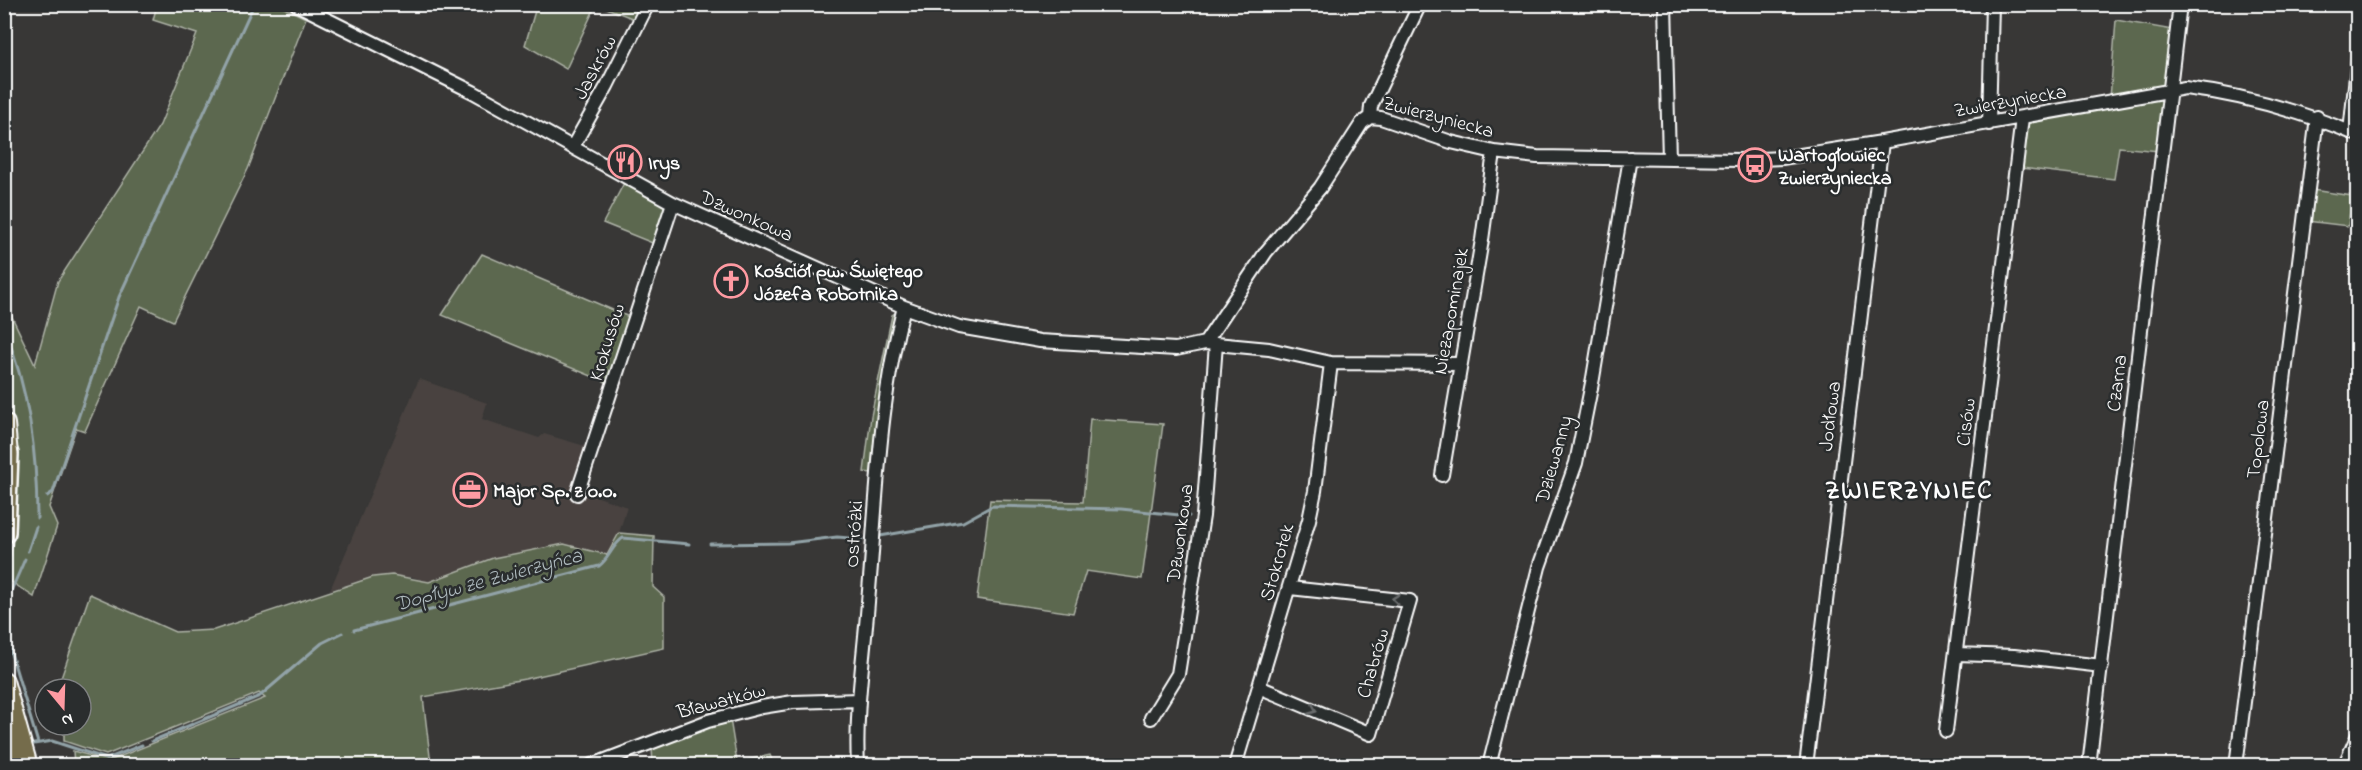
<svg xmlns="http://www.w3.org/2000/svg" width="2362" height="770" font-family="'Indie Flower',sans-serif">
  <rect width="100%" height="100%" fill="#383736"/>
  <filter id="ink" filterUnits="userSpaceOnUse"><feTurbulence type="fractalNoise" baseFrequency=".0167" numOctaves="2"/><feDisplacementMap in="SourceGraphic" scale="12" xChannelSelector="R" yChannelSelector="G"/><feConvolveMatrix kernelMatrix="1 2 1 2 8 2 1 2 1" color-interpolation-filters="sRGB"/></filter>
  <g filter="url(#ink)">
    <!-- built -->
    <path fill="#494340" d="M419,379L487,403L482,419L539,438L544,434L595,449L581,491L627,507L619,533L607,555L564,544L493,558L429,583L413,577H373L330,590Z"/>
    <!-- green -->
    <path fill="#5c674f" stroke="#aeb3a7" stroke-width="1.5" d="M537,4L596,5L566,69L525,45Z
      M157,5H278L306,18L248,169L173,321L141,306L85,431L76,428L49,507L57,526L34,597L7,579L16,522L17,489L12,416L5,375L4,300L35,365L58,281L160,125L197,34L153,20Z
      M599,5H645L637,20Z
      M2116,20L2173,30L2159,151L2119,147L2114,179L2021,168L2025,124L2110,99Z
      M624,183L667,207L655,244L603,223Z
      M2312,190L2352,196L2348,226L2307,221Z
      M482,254L629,317L611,384L442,315Z
      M895,313L893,325L896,326L877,418L871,473L864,472L871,416L892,315Z
      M1090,419L1163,424L1142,579L1086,571L1073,613L977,599L990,500L1083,502Z
      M619,533L654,536L653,587L664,597V648L525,679L423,697L431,765L286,763V766L74,765L73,751L109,761L265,698L259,693L106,755L64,741V725H81V689H60L59,684L90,594L175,632L214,630L373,577L392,575L429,582L493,558L564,544L607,555Z
      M730,719L737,762L770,755L774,765H653L652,747Z"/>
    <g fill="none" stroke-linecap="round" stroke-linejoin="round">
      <!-- stream -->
      <path stroke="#92a3a8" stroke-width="3" d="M4,328C29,390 37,452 37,518
        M47,496L53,492L119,297L254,4
        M880,536L963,522L992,506L1121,509L1189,516
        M710,544L788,543L837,537L862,539
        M28,551L36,527
        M4,607L25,559
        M4,630L38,743
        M354,630L599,566C610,558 612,545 623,538L689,544
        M152,741L260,696L322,643L342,633
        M34,744L52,741L107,759L142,745"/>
      <defs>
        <path id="minor" d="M296,4L473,92L673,203L904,307L959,327L1040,341L1176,349L1205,343L1269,349L1331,363L1461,364
          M1665,4L1669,159
          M1370,117L1371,106L1420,4
          M1989,124L1992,4
          M2350,132L2358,57
          M573,146L607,86L648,4
          M1205,343L1266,252L1320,188L1362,123L1370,117L1381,118L1451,142L1494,152L1537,157L1740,160L1782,158L1882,142L2185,88C2245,95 2302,112 2358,135
          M1442,475L1482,240L1494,152
          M577,494L673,203
          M1957,654L2014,656L2102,666
          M1259,687L1371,734L1410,601L1290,588
          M1151,718L1178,674L1203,516L1216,344
          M1946,731L2022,118
          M590,766L708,721L762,707L793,702L859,700
          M858,766C855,710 864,657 868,602C877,503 878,404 904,307
          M1235,766L1309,520L1315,491L1331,363
          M1489,766L1539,567L1576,463L1593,378L1630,158
          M1806,766L1882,142
          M2089,766L2180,4
          M2236,766L2317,117
          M2344,766L2358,735"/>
        <path id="primary" d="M4,681L28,766
          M4,745L10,766"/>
        <path id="trunk" d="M4,424L7,454"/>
        <path id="motorway" d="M4,532L7,454"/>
      </defs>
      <!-- minor casing -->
      <use href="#minor" stroke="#fff" stroke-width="16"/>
      <!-- primary casing -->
      <use href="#primary" stroke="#fff" stroke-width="22"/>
      <!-- trunk casing -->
      <use href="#trunk" stroke="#fff" stroke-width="24"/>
      <!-- motorway casing -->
      <use href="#motorway" stroke="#fff" stroke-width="26"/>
      <!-- minor -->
      <use href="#minor" stroke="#2a2d2e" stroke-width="12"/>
      <!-- primary -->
      <use href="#primary" stroke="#746c4b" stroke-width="18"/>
      <!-- trunk -->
      <use href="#trunk" stroke="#746c4b" stroke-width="20"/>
      <!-- motorway -->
      <use href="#motorway" stroke="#746c4b" stroke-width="21"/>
    </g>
    <!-- one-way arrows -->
    <defs><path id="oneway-chevron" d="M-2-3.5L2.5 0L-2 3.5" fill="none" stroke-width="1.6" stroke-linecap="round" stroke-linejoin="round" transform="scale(1.5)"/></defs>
    <g stroke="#6a6c6d">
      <use href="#oneway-chevron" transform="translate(1396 599) rotate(-174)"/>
      <use href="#oneway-chevron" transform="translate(1313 710) rotate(22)"/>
    </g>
  </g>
  <!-- icons -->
  <defs>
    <symbol id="restaurant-ring" viewBox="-11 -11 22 22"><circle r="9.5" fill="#2a2d2e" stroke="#ff9aa2" stroke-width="1.5"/><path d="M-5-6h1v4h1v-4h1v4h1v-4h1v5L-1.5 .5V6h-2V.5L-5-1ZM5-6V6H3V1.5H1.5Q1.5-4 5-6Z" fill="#ff9aa2"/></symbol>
    <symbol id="bus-ring" viewBox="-11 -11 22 22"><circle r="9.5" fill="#2a2d2e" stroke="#ff9aa2" stroke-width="1.5"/><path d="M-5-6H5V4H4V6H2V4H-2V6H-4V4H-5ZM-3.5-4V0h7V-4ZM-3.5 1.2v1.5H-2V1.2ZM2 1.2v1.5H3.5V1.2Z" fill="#ff9aa2"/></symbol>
    <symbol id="church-ring" viewBox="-11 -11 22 22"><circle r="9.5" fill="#2a2d2e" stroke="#ff9aa2" stroke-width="1.5"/><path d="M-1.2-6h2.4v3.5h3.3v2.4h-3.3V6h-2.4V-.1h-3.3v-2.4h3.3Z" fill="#ff9aa2"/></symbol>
    <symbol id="office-ring" viewBox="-11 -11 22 22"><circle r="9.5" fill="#2a2d2e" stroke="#ff9aa2" stroke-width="1.5"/><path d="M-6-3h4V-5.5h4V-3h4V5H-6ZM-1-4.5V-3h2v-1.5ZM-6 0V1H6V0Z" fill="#ff9aa2"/></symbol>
  </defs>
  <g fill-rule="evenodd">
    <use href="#restaurant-ring" x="606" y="143" width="38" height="38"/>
    <use href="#bus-ring" x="1736" y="146" width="38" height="38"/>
    <use href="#church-ring" x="712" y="262" width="38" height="38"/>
    <use href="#office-ring" x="451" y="471" width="38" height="38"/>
  </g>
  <g text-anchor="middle" stroke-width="5" stroke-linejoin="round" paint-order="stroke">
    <!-- street labels -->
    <g font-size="20" fill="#fff" stroke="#2a2d2e">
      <text transform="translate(594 67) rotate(-62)" y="7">Jaskrów</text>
      <text transform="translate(2010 100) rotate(-10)" y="7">Zwierzyniecka</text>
      <text transform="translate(1439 116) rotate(15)" y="7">Zwierzyniecka</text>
      <text transform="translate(747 215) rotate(24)" y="7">Dzwonkowa</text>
      <text transform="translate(1450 311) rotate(-80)" y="7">Niezapominajek</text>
      <text transform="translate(606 342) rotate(-73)" y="7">Krokusów</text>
      <text transform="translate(2116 383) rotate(-83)" y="7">Czarna</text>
      <text transform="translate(1829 416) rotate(-83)" y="7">Jodłowa</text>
      <text transform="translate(1965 422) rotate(-83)" y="7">Cisów</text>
      <text transform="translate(2257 439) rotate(-83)" y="7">Topolowa</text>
      <text transform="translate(1553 459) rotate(-74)" y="7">Dziewanny</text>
      <text transform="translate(1179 533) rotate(-82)" y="7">Dzwonkowa</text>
      <text transform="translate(853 534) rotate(-86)" y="7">Ostróżki</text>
      <text transform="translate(1276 562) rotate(-74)" y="7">Stokrotek</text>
      <text transform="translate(1372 663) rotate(-74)" y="7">Chabrów</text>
      <text transform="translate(721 700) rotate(-15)" y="7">Bławatków</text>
    </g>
    <!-- poi labels -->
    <g font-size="20" font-weight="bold" fill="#fff" stroke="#2a2d2e" text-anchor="start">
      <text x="1778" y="161">Wartogłowiec<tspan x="1778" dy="23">Zwierzyniecka</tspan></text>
      <text x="648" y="169">Irys</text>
      <text x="754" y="277">Kościół pw. Świętego<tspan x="754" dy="23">Józefa Robotnika</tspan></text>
      <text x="493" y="497">Major Sp. z o.o.</text>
    </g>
    <!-- water labels -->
    <g font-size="21" font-style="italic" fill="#aebabe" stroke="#2a2d2e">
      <text transform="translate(488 579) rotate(-15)" y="7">Dopływ ze Zwierzyńca</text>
    </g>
    <!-- district labels -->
    <g font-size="26" font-weight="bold" letter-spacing="1.5" fill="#fff" stroke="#2a2d2e">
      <text x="1909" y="498">ZWIERZYNIEC</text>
    </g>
  </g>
  <!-- margin -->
  <rect width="2362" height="770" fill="none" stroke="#2a2d2e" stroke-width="24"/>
  <rect x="12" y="12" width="2338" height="746" fill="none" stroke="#fff" stroke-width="2" filter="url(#ink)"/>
  <!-- north arrow -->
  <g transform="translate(63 707) rotate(161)"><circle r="28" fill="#2a2d2e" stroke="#7f8182" stroke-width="1.5"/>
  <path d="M0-4.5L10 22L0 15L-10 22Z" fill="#ff9aa2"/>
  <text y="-9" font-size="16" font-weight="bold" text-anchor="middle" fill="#ffffff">N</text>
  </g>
</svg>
